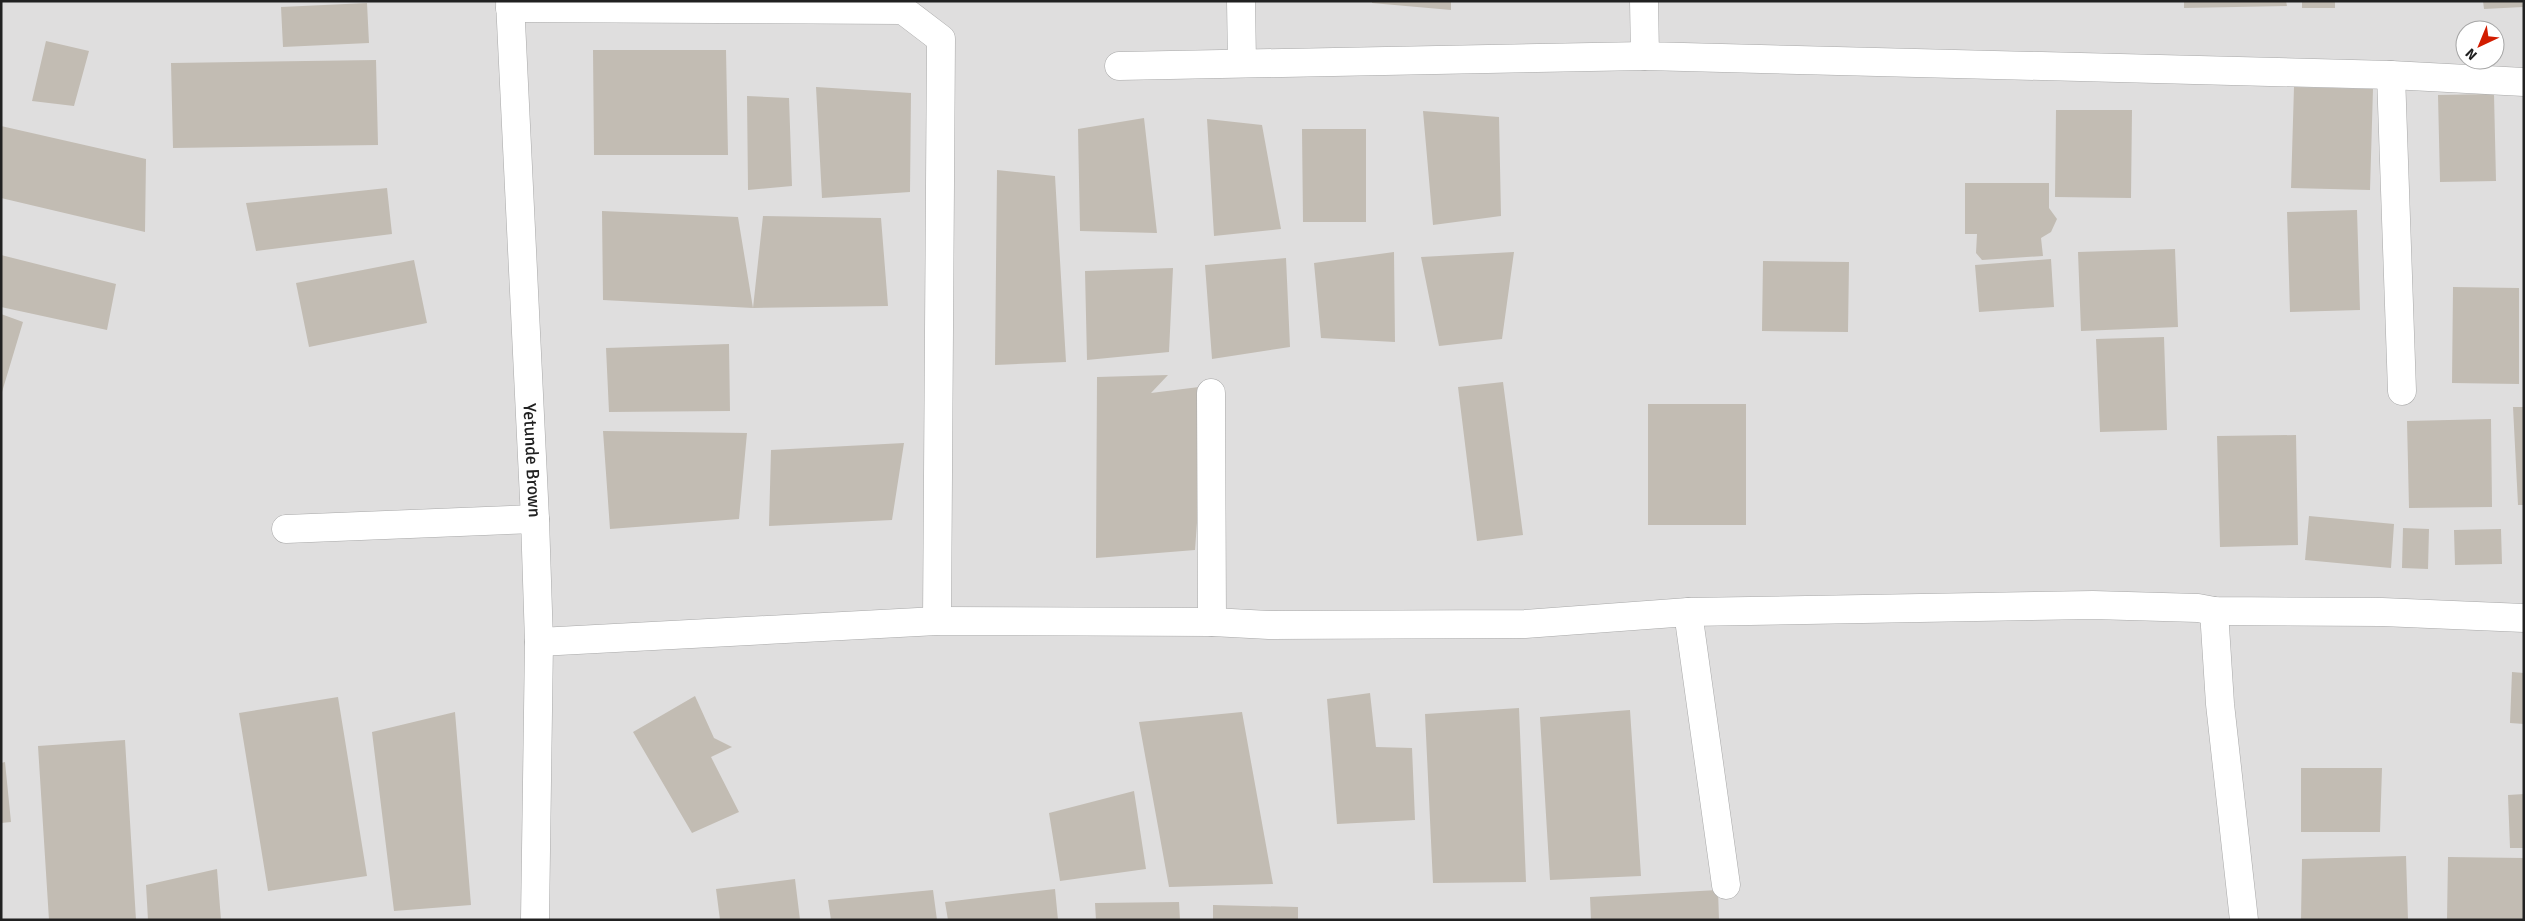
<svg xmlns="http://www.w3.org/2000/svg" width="2525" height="921" font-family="Signika,sans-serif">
  <rect width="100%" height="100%" fill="#f1efe7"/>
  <!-- residential -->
  <path fill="#dfdede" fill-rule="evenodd" d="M1,1H2524V920H1ZM2465,30H2495V60H2465Z"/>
  <!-- building -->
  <path fill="#c2bcb3" d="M1372,1H1451V10L1372,3Z
    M2184,1H2286L2287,6L2184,8Z
    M2302,1H2335V8H2302Z
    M2483,1H2522L2523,7L2484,9Z
    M367,3L369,43L283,47L281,7Z
    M46,41L89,51L74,106L32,101Z
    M593,50H726L728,155H594Z
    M376,60L378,145L173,148L171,63Z
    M816,87L911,93L910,192L822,198Z
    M2294,87L2373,89L2370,190L2291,188Z
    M2494,94L2496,181L2440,182L2438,95Z
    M747,96L789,98L792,186L748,190Z
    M2056,110H2132L2131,198L2055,197Z
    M1423,111L1499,117L1501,216L1433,225Z
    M1144,118L1157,233L1080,231L1078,129Z
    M1207,119L1262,125L1281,229L1214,236Z
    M1,126L146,159L145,232L1,198Z
    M1302,129H1366V222H1303Z
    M997,170L1055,176L1066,362L995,365Z
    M1965,183H2049V208L2057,219L2051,232L2041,238L2043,256L1982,260L1976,253L1977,234H1965Z
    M387,188L392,234L256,251L246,203Z
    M2357,210L2360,310L2290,312L2287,212Z
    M602,211L738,217L753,308L603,300Z
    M763,216L881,218L888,306L753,308Z
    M2175,249L2178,327L2081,331L2078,252Z
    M1394,252L1395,342L1321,338L1314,263Z
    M1514,252L1502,339L1439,346L1421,257Z
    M1,255L116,284L107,330L1,307Z
    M1286,258L1290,347L1212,359L1205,265Z
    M2051,259L2054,307L1979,312L1975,265Z
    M414,260L427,323L309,347L296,283Z
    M1763,261L1849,262L1848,332L1762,331Z
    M1173,268L1169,352L1087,360L1085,271Z
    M2453,287L2519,288V384L2452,383Z
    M1,314L23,322L2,392H1Z
    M2164,337L2167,430L2100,432L2096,339Z
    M729,344L730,411L609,412L606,348Z
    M1168,375L1151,393L1207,386L1195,550L1096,558L1097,377Z
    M1503,382L1523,535L1477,541L1458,387Z
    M1648,404H1746V525H1648Z
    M2513,407H2524V505H2518Z
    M2491,419L2492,507L2409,508L2407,421Z
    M603,431L747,433L739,519L610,529Z
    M2296,435L2298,545L2220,547L2217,436Z
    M904,443L892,520L769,526L771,450Z
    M2309,516L2394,524L2391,568L2305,560Z
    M2403,528L2429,529L2428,569L2402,568Z
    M2501,529L2502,564L2455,565L2454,530Z
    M2512,672L2524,673V724L2510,723Z
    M1370,693L1376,747L1412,748L1415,820L1337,824L1327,699Z
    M695,696L714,738L732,747L711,757L739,812L692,833L633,732Z
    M338,697L367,876L268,891L239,713Z
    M1519,708L1526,882L1433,883L1425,714Z
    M1630,710L1641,876L1550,880L1540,717Z
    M455,712L471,905L394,911L372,732Z
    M1242,712L1273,884L1169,887L1139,722Z
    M125,740L136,920H49L38,746Z
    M5,762L11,822L1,823V763Z
    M2301,768H2382L2380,832H2301Z
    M1134,791L1146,869L1060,881L1049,813Z
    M2524,794V848H2510L2508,795Z
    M2406,856L2408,920H2301L2302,859Z
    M2448,857L2524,858V920H2447Z
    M217,869L221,920H148L146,885Z
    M795,879L800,920H720L716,889Z
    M1055,889L1058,920H948L945,902Z
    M933,890L937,920H831L828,900Z
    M1718,890L1719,920H1591L1590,897Z
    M1179,902L1180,920H1096L1095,903Z
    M1213,905L1298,907V920H1213Z"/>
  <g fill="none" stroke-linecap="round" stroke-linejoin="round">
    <defs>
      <g id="minor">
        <path id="s1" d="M510,1L535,519L539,642L535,920"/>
        <path d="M1241,1L1242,63"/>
        <path d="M1644,1L1645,56L2391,75L2524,82"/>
        <path d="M510,8L903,10L941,39L937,621"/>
        <path d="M1119,66L1645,56"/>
        <path d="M2391,75L2402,391"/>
        <path d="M1211,393L1212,622"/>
        <path d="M286,529L535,519"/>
        <path d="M2214,611L2220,704L2244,920"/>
        <path d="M1688,612L1726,885"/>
        <path d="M539,642L937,621L1212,622L1269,625L1525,624L1688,612L2093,605L2198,608L2214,611L2382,612L2524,618"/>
      </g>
    </defs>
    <!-- minor casing -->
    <use href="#minor" stroke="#a8a8a8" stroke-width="29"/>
    <!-- minor -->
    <use href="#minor" stroke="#fff" stroke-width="28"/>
  </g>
  <g text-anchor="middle" stroke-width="4.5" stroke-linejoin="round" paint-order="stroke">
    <!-- street labels -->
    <g font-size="18" fill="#212121" stroke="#fff">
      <text dy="6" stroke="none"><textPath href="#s1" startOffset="460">Yetunde Brown</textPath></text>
    </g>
  </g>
  <!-- border -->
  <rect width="2525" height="921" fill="none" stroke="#212121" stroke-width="5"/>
  <!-- north arrow -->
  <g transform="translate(2480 45) rotate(224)"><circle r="24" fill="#ffffff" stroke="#a6a6a6"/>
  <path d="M0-4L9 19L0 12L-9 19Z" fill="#d21c00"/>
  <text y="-8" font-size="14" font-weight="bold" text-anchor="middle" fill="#212121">N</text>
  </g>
</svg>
